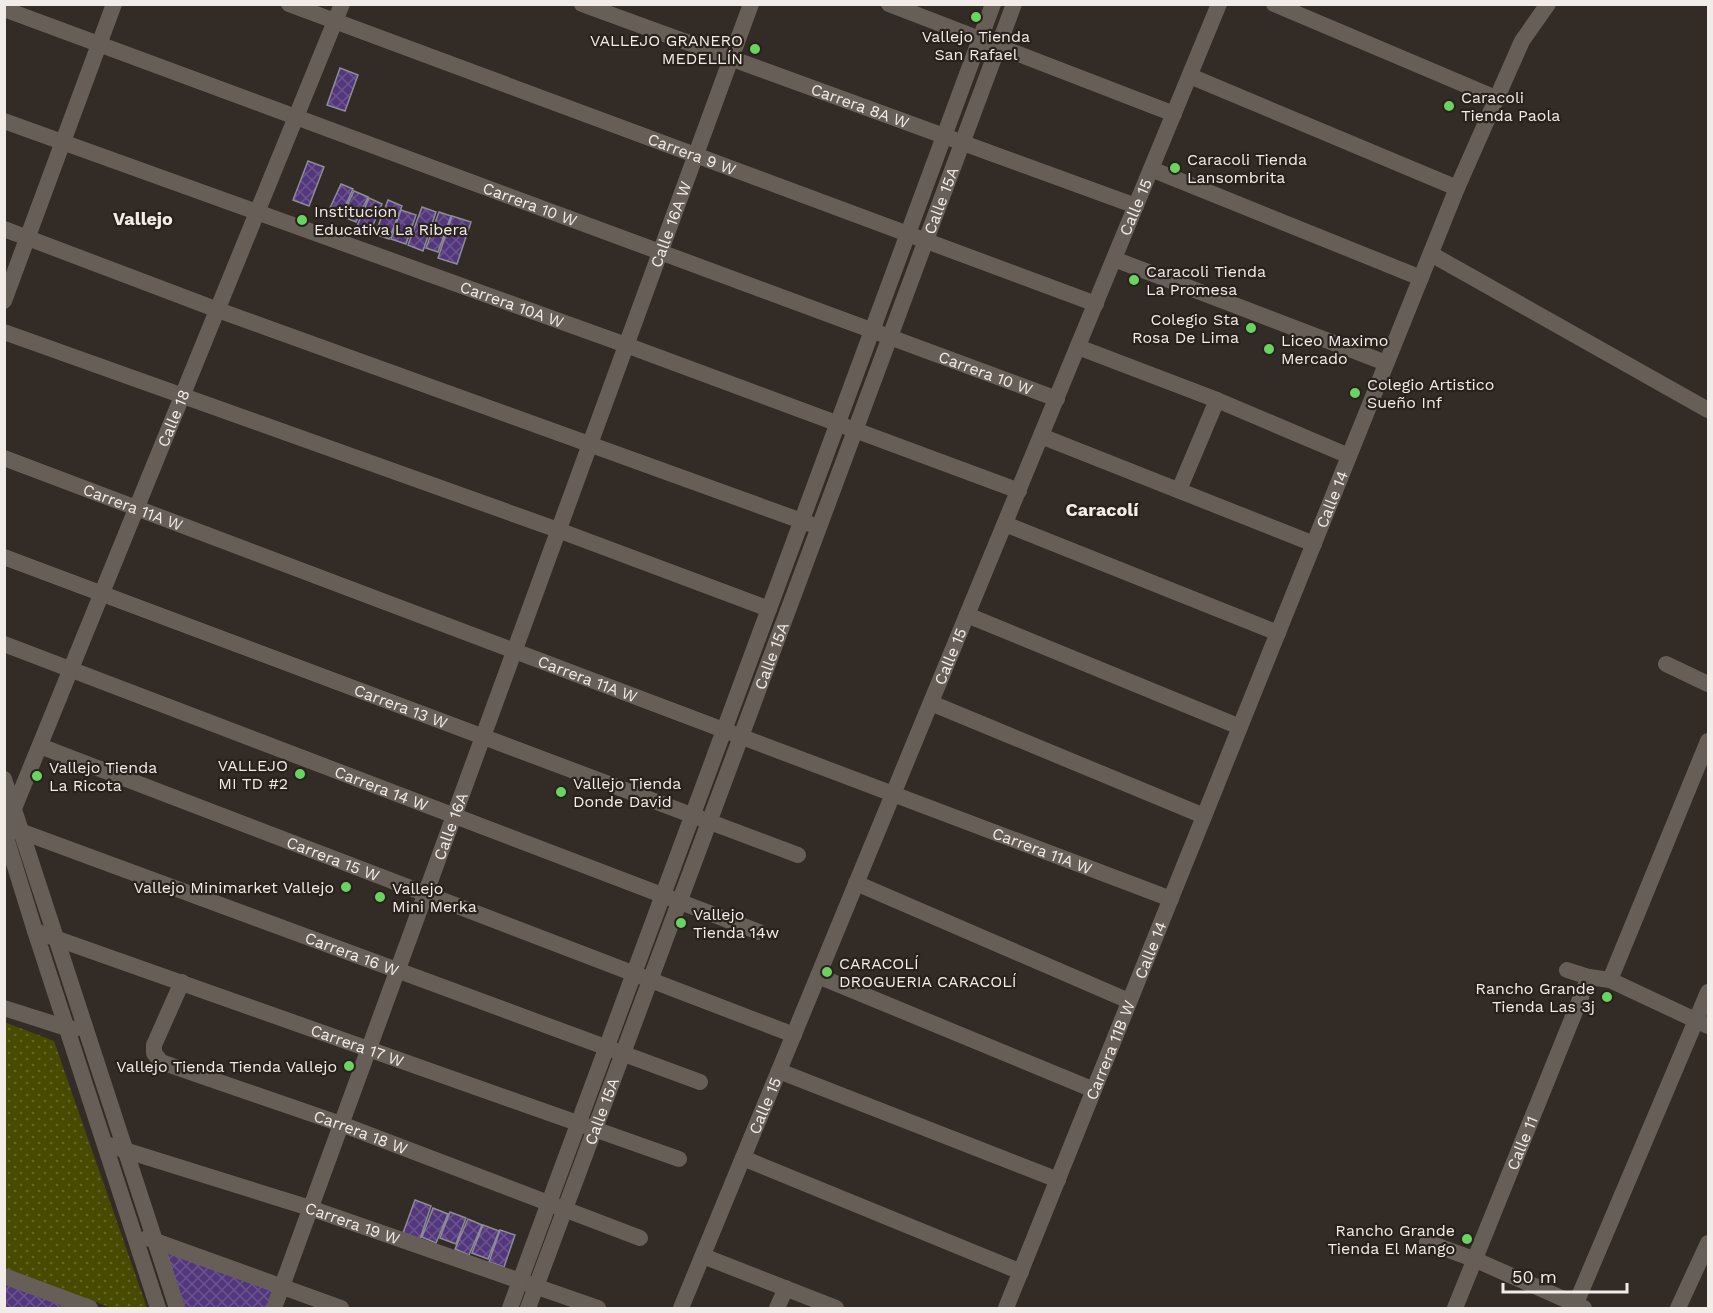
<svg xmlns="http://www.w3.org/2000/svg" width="1713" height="1313" font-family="'Work Sans',sans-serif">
  <defs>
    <pattern id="green-dots" width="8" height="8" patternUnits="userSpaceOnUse" patternTransform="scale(1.5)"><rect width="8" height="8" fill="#484a02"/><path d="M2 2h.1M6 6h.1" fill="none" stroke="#636427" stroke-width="1.8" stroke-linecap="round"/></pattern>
    <pattern id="building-cross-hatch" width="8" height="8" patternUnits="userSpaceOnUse" patternTransform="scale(1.5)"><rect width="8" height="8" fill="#53377d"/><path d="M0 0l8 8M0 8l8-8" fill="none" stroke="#6c548f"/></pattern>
  </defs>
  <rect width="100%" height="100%" fill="#332b25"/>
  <!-- green -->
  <path fill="url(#green-dots)" d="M4,1022L54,1041L147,1308H112L5,1269Z"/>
  <!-- building -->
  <path fill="url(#building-cross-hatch)" stroke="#8e8b96" stroke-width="1.5" d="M340,68L358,75L345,111L327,105Z
    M308,161L324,167L309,206L293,200Z
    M341,184L353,189L341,215L329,210Z
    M354,191L368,197L356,222L342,216Z
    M369,198L382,204L370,232L357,226Z
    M388,200L402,206L389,239L375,234Z
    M422,207L436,212L423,251L408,245Z
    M401,210L416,215L406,244L391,239Z
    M439,212L451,216L438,252L426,248Z
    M452,216L471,222L457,264L438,258Z
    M415,1200L431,1206L420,1239L403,1233Z
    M433,1208L448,1214L436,1243L422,1237Z
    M450,1212L466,1218L456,1244L440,1238Z
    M468,1219L482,1225L469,1255L455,1249Z
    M483,1225L499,1231L488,1259L472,1253Z
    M500,1230L515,1235L504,1267L489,1262Z
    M166,1251L274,1291L267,1308H184Z
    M4,1283L72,1308H4Z"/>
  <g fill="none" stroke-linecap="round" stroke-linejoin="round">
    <!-- minor -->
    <g stroke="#675e57" stroke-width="16">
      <path id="s1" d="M289,4L1096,304"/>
      <path id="s2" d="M582,4L1136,206"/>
      <path d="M889,4L1174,114"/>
      <path d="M1274,4L1496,98"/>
      <path id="s3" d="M4,9L1057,399"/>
      <path d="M1190,76L1457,188"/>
      <path id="s4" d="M4,121L626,345L1019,491"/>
      <path d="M1151,169L1421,278"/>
      <path d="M4,229L218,310L810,524"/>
      <path d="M1431,254L1708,410"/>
      <path d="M1114,259L1386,363"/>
      <path d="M4,301L114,4"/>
      <path d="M4,332L558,530L769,609"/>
      <path d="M1078,347L1217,400L1349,456"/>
      <path d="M1041,436L1314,544"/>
      <path id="s5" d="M4,458L1171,899"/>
      <path d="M1179,490L1217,400"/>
      <path d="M1005,524L1278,633"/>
      <path id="s6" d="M4,557L798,855"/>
      <path d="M967,615L1240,727"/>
      <path id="s7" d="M4,644L759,932"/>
      <path d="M1666,664L1708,684"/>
      <path d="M931,703L1204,816"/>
      <path id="s8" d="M40,746L794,1035"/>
      <path d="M4,779L177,1308"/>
      <path d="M4,831L35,931L158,1308"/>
      <path id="s9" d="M4,832L20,831L700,1082"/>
      <path id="s10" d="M4,833L342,4"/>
      <path d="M856,883L1129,1001"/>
      <path id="s11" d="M35,931L679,1159"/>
      <path d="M1567,970L1589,977L1610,980L1708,1026"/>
      <path d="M818,976L1094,1090"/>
      <path d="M1610,980L1708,741"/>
      <path id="s12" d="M182,982L154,1045V1053L161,1062L341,1124L640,1238"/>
      <path d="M4,1008L67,1028L75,1029"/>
      <path d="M779,1071L1058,1180"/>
      <path id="s13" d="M105,1144L310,1208L598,1308"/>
      <path d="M743,1158L1021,1272"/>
      <path d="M147,1238L341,1308"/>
      <path d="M1427,1242L1476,1260L1584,1308"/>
      <path d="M703,1256L836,1308"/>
      <path d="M4,1276L90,1308"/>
      <path id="s14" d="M274,1308L751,4"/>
      <path d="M510,1308L993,4"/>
      <path id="s15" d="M528,1308L1014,4"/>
      <path id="s16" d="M681,1308L1219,4"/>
      <path d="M777,1308L786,1288"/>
      <path id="s17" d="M1006,1308L1457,188L1522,41L1548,4"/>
      <path id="s18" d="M1455,1308L1589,977"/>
      <path d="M1574,1308L1708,992"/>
      <path d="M1678,1308L1708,1243"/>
    </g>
  </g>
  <!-- markers -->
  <g fill="#6bd362" stroke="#29211b" stroke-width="2">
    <circle cx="976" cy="17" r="6"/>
    <circle cx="755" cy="49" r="6"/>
    <circle cx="1449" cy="106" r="6"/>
    <circle cx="1175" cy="168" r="6"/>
    <circle cx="302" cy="220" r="6"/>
    <circle cx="1134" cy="280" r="6"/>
    <circle cx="1251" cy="328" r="6"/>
    <circle cx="1269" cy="349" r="6"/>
    <circle cx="1355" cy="393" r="6"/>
    <circle cx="300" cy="774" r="6"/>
    <circle cx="37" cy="776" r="6"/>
    <circle cx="561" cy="792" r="6"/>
    <circle cx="346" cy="887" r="6"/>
    <circle cx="380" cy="897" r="6"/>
    <circle cx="681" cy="923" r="6"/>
    <circle cx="827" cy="972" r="6"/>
    <circle cx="1607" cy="997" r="6"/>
    <circle cx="349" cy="1066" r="6"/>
    <circle cx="1467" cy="1239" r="6"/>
  </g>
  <g text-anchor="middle" stroke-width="4.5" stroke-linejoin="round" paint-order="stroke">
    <!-- poi labels -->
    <g font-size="16" fill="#f2ece8" stroke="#29211b" text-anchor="start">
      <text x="976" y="42" text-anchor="middle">Vallejo Tienda<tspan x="976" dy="18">San Rafael</tspan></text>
      <text x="743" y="46" text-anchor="end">VALLEJO GRANERO<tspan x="743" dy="18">MEDELLÍN</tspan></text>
      <text x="1461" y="103">Caracoli<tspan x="1461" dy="18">Tienda Paola</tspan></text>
      <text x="1187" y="165">Caracoli Tienda<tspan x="1187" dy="18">Lansombrita</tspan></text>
      <text x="314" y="217">Institucion<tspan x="314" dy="18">Educativa La Ribera</tspan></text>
      <text x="1146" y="277">Caracoli Tienda<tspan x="1146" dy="18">La Promesa</tspan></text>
      <text x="1239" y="325" text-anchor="end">Colegio Sta<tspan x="1239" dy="18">Rosa De Lima</tspan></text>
      <text x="1281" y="346">Liceo Maximo<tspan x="1281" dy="18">Mercado</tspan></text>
      <text x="1367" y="390">Colegio Artistico<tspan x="1367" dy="18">Sueño Inf</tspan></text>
      <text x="288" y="771" text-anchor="end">VALLEJO<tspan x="288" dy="18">MI TD #2</tspan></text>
      <text x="49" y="773">Vallejo Tienda<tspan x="49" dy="18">La Ricota</tspan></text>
      <text x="573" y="789">Vallejo Tienda<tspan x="573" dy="18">Donde David</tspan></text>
      <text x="334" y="893" text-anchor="end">Vallejo Minimarket Vallejo</text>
      <text x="392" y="894">Vallejo<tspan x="392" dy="18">Mini Merka</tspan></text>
      <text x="693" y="920">Vallejo<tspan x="693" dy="18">Tienda 14w</tspan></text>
      <text x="839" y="969">CARACOLÍ<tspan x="839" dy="18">DROGUERIA CARACOLÍ</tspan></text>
      <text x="1595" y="994" text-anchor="end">Rancho Grande<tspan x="1595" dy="18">Tienda Las 3j</tspan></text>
      <text x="337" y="1072" text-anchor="end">Vallejo Tienda Tienda Vallejo</text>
      <text x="1455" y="1236" text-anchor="end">Rancho Grande<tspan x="1455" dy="18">Tienda El Mango</tspan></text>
    </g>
    <!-- street labels -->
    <g font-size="16" fill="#f2ece8" stroke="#29211b">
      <text dy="6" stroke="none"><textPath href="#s2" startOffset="296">Carrera 8A W</textPath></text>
      <text dy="6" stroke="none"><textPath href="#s1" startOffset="430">Carrera 9 W</textPath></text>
      <text dy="6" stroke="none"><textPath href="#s15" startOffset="1182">Calle 15A</textPath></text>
      <text dy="6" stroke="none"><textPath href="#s3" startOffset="561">Carrera 10 W</textPath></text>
      <text dy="6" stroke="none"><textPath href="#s16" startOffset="1191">Calle 15</textPath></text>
      <text dy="6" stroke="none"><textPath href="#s14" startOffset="1154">Calle 16A W</textPath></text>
      <text dy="6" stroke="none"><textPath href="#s4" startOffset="540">Carrera 10A W</textPath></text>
      <text dy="6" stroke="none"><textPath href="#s3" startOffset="1047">Carrera 10 W</textPath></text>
      <text dy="6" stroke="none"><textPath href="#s10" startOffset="448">Calle 18</textPath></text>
      <text dy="6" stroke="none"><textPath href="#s17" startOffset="872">Calle 14</textPath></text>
      <text dy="6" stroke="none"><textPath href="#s5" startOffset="138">Carrera 11A W</textPath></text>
      <text dy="6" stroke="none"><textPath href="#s15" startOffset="696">Calle 15A</textPath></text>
      <text dy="6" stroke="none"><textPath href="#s16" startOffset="705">Calle 15</textPath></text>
      <text dy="6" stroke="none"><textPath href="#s5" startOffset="624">Carrera 11A W</textPath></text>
      <text dy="6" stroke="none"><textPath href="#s6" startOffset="424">Carrera 13 W</textPath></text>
      <text dy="6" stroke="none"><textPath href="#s7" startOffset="404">Carrera 14 W</textPath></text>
      <text dy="6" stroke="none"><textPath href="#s14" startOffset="513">Calle 16A</textPath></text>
      <text dy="6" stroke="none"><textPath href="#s5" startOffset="1110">Carrera 11A W</textPath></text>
      <text dy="6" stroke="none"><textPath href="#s8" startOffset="314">Carrera 15 W</textPath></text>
      <text dy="6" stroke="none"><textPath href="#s17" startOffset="386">Calle 14</textPath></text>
      <text dy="6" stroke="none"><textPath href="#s9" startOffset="370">Carrera 16 W</textPath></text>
      <text dy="6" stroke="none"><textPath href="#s11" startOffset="342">Carrera 17 W</textPath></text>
      <text dy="6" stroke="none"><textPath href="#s17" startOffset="278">Carrera 11B W</textPath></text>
      <text dy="6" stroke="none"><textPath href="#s16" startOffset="219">Calle 15</textPath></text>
      <text dy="6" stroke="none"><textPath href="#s15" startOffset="210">Calle 15A</textPath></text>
      <text dy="6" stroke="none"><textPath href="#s12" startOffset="300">Carrera 18 W</textPath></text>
      <text dy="6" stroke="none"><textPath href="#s18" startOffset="178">Calle 11</textPath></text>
      <text dy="6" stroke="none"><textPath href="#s13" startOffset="260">Carrera 19 W</textPath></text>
    </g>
    <!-- neighbourhood labels -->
    <g font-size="18" font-weight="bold" fill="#f2ece8" stroke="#29211b">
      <text x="143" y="225">Vallejo</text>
      <text x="1102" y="516">Caracolí</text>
    </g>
  </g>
  <!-- border -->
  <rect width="1713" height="1313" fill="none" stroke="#f2ece8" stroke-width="12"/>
  <!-- scale -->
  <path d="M1503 1283v9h124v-9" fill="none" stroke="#f2ece8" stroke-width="3"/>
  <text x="1512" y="1283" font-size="18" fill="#f2ece8" stroke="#29211b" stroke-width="4.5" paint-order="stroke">50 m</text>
</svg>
